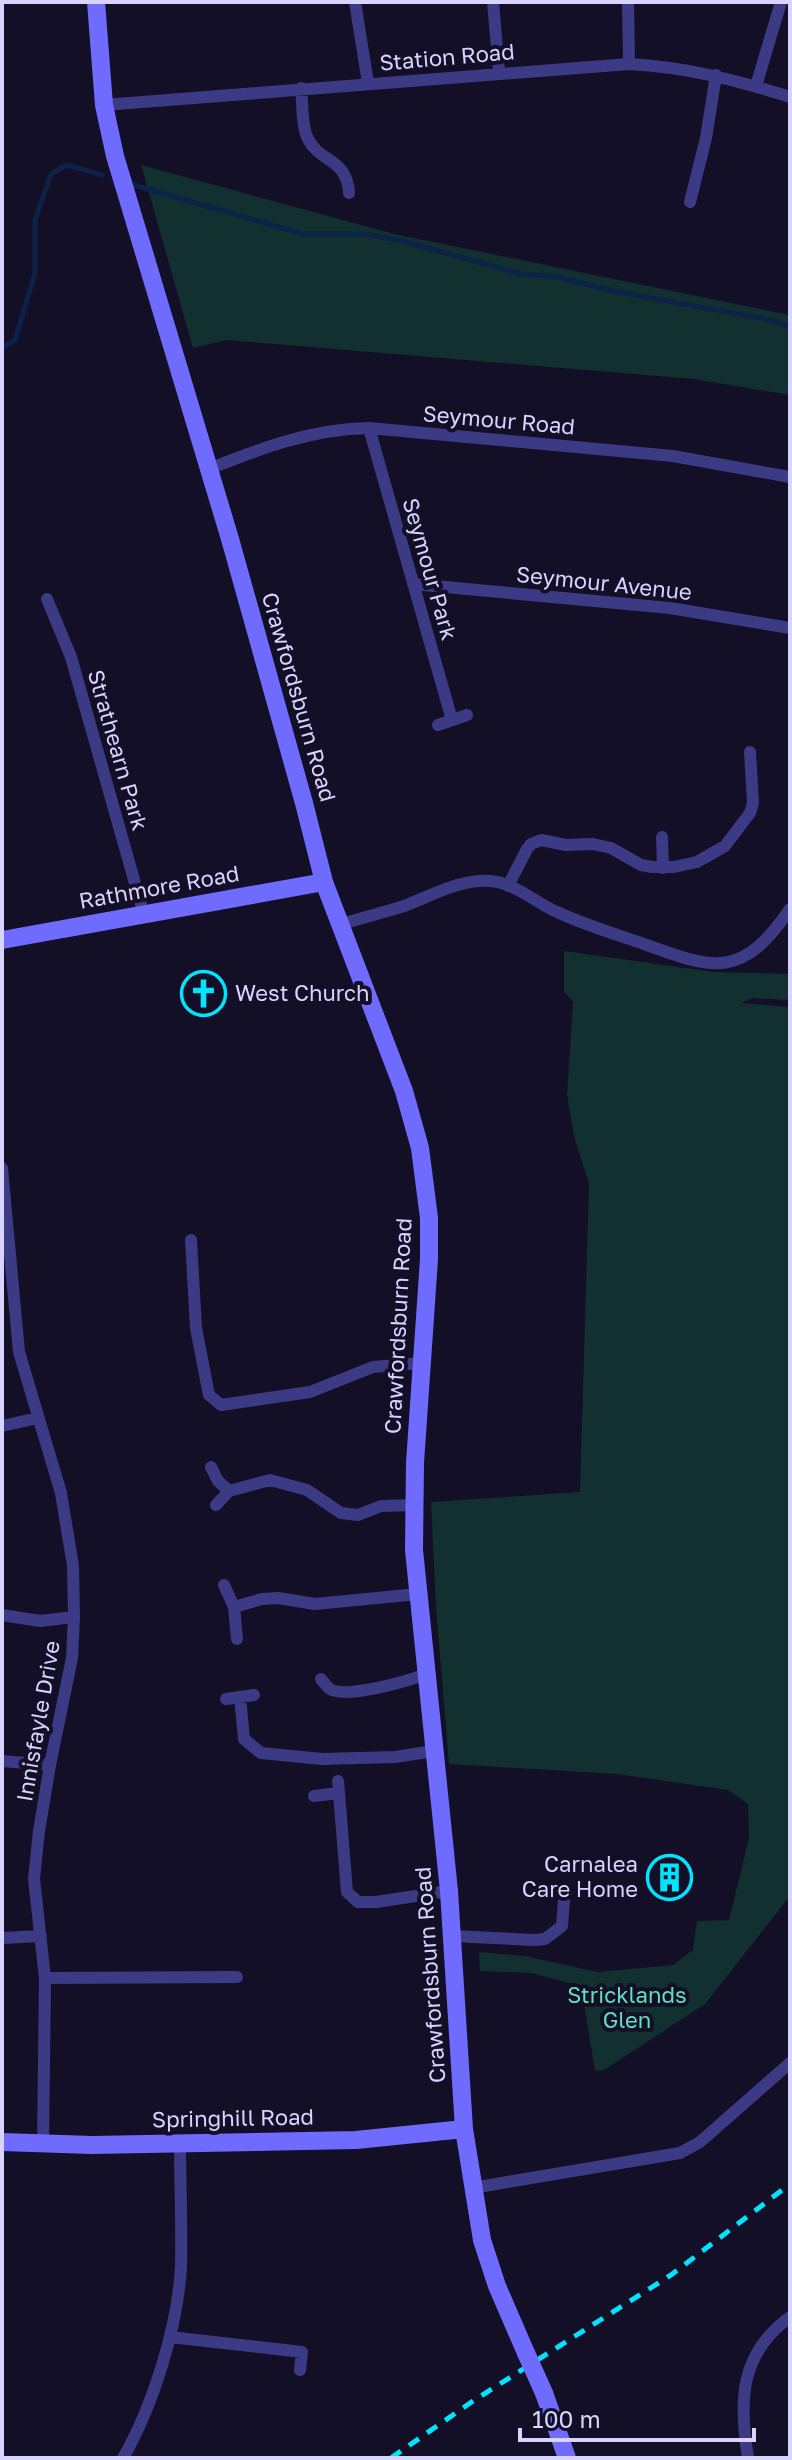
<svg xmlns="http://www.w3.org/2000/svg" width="792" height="2460" font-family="'Golos Text',sans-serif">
  <rect width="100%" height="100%" fill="#130f26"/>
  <!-- green -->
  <path fill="#12302f" d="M141,165L394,234L785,314L790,316V395L694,379L226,340L193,348Z
    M564,951L714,972L790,974V1000L752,998L741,1003L790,1007V1896L705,2004L604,2070L595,2071L581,1986L532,1973L480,1971L479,1952L525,1956L597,1972L673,1965L693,1950L697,1921L729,1920L749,1838L748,1804L728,1790L617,1774L449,1764L436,1607L431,1502L580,1492L589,1184L574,1136L567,1095L573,1002L564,992Z"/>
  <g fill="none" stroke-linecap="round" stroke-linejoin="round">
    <!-- stream -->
    <path stroke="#0c2248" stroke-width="5" d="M130,184L303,234H366L402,241L522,274L558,277L613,291L776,321L790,327
      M2,347L15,340L35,273V220L51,174L67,165L102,175"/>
    <!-- street -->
    <path stroke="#3d3a85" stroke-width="12" d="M355,2L368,83
      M493,2L499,72
      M628,2L629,64
      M756,86L781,2
      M301,88C303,103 301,125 308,139C320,163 347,158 349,193
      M104,105L629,64C686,67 736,80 790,97
      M690,202L706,138L716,75
      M369,428L452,720
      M209,469C261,448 312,429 369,428L673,456L790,477
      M413,584L670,608L790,628
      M47,599L71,657L144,915
      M438,725L467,715
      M662,837L663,868
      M508,886L527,849L531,844L541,840L566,845L593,844L611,848L641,865L652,867H674L697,862L725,846L750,813L753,803L750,752
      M339,925C360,918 382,913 404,906C431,896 462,878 491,881C515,883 536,903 557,912C585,925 615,934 644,944C715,970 742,979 790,909
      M2,1168L19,1352L61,1493L73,1566L74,1617L72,1658L50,1765L39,1831L34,1879L45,1978L43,2145
      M191,1240L196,1328L209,1395L221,1405L310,1392L373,1367L422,1363
      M2,1426L38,1418
      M211,1467L218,1481L229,1491L270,1480L307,1490L341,1513L358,1515L381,1506L413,1505
      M216,1505L229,1491
      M224,1585L234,1607L237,1639
      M234,1607L262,1599L278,1598L315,1604L418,1594
      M2,1615L40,1621L74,1617
      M321,1679C323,1681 327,1687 330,1689C346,1699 408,1681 426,1674
      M240,1697L244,1739L261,1753L322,1759L395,1757L434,1751
      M226,1699L254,1695
      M2,1761L50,1765
      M338,1781L347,1892L358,1902H376L449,1891
      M314,1796L339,1793
      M453,1936L534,1940L545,1939L562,1926L564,1900
      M2,1938L41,1936
      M45,1978L237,1977
      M472,2188L680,2153L700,2142L790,2063
      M170,2337L302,2352L300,2370
      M123,2458C153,2406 178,2326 181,2266C182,2225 180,2184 180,2143
      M748,2458C739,2402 739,2354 790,2317"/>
    <!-- secondary -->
    <path stroke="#6f6bff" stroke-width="18" d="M96,2L104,105L115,156L230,539L304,803L324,882L404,1091L420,1148L429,1218V1259L415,1463L414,1550L449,1891L464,2129L482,2240L497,2286L526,2353
      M2,940L324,882
      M2,2142L92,2145L356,2140L464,2129
      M544,2393L567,2458"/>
    <!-- rail -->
    <path stroke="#00e5ff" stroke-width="5" stroke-dasharray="12 10" stroke-linecap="butt" d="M391,2458L473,2401L671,2275L790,2184"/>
    <!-- secondary-bridge -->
    <path stroke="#6f6bff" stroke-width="18" d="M526,2353L544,2393"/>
  </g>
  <!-- icons -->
  <defs>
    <symbol id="church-ring" viewBox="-11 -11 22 22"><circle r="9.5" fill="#130f26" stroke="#00e5ff" stroke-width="1.5"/><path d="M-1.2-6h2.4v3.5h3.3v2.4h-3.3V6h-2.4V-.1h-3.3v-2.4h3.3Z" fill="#00e5ff"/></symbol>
    <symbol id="building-ring" viewBox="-11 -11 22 22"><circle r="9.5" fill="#130f26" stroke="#00e5ff" stroke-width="1.5"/><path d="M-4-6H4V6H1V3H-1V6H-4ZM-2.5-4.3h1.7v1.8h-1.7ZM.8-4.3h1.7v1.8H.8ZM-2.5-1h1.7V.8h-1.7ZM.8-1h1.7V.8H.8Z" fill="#00e5ff"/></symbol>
  </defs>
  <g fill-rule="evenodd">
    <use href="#church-ring" x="178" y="968" width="51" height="51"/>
    <use href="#building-ring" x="644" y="1852" width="51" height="51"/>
  </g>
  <g text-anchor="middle" stroke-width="8" stroke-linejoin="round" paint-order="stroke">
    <!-- street labels -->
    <g font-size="22" fill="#d9d4ff" stroke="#130f26">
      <text transform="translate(447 57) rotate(-5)" y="8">Station Road</text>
      <text transform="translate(499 420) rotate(5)" y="8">Seymour Road</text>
      <text transform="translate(430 569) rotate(74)" y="8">Seymour Park</text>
      <text transform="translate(604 583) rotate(6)" y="8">Seymour Avenue</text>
      <text transform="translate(299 697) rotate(74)" y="8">Crawfordsburn Road</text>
      <text transform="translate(118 750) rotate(74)" y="8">Strathearn Park</text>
      <text transform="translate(159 887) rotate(-10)" y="8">Rathmore Road</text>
      <text transform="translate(398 1326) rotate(-87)" y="8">Crawfordsburn Road</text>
      <text transform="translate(38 1721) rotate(-80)" y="8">Innisfayle Drive</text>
      <text transform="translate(430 1975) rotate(-94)" y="8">Crawfordsburn Road</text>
      <text transform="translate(233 2118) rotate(-1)" y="8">Springhill Road</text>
    </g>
    <!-- poi labels -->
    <g font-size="22" fill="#d9d4ff" stroke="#130f26" text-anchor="start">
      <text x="235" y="1001">West Church</text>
      <text x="638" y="1872" text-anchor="end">Carnalea<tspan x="638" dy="25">Care Home</tspan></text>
    </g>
    <!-- park labels -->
    <g font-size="22" fill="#5fe0c0" stroke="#130f26">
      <text x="627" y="2003">Stricklands<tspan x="627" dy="25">Glen</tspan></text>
    </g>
  </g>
  <!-- border -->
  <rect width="792" height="2460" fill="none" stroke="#d9d4ff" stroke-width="8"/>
  <!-- scale -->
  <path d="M520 2428v12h234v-12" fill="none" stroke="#d9d4ff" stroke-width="4"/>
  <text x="532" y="2428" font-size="24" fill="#d9d4ff" stroke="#130f26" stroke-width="6" paint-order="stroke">100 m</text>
</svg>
